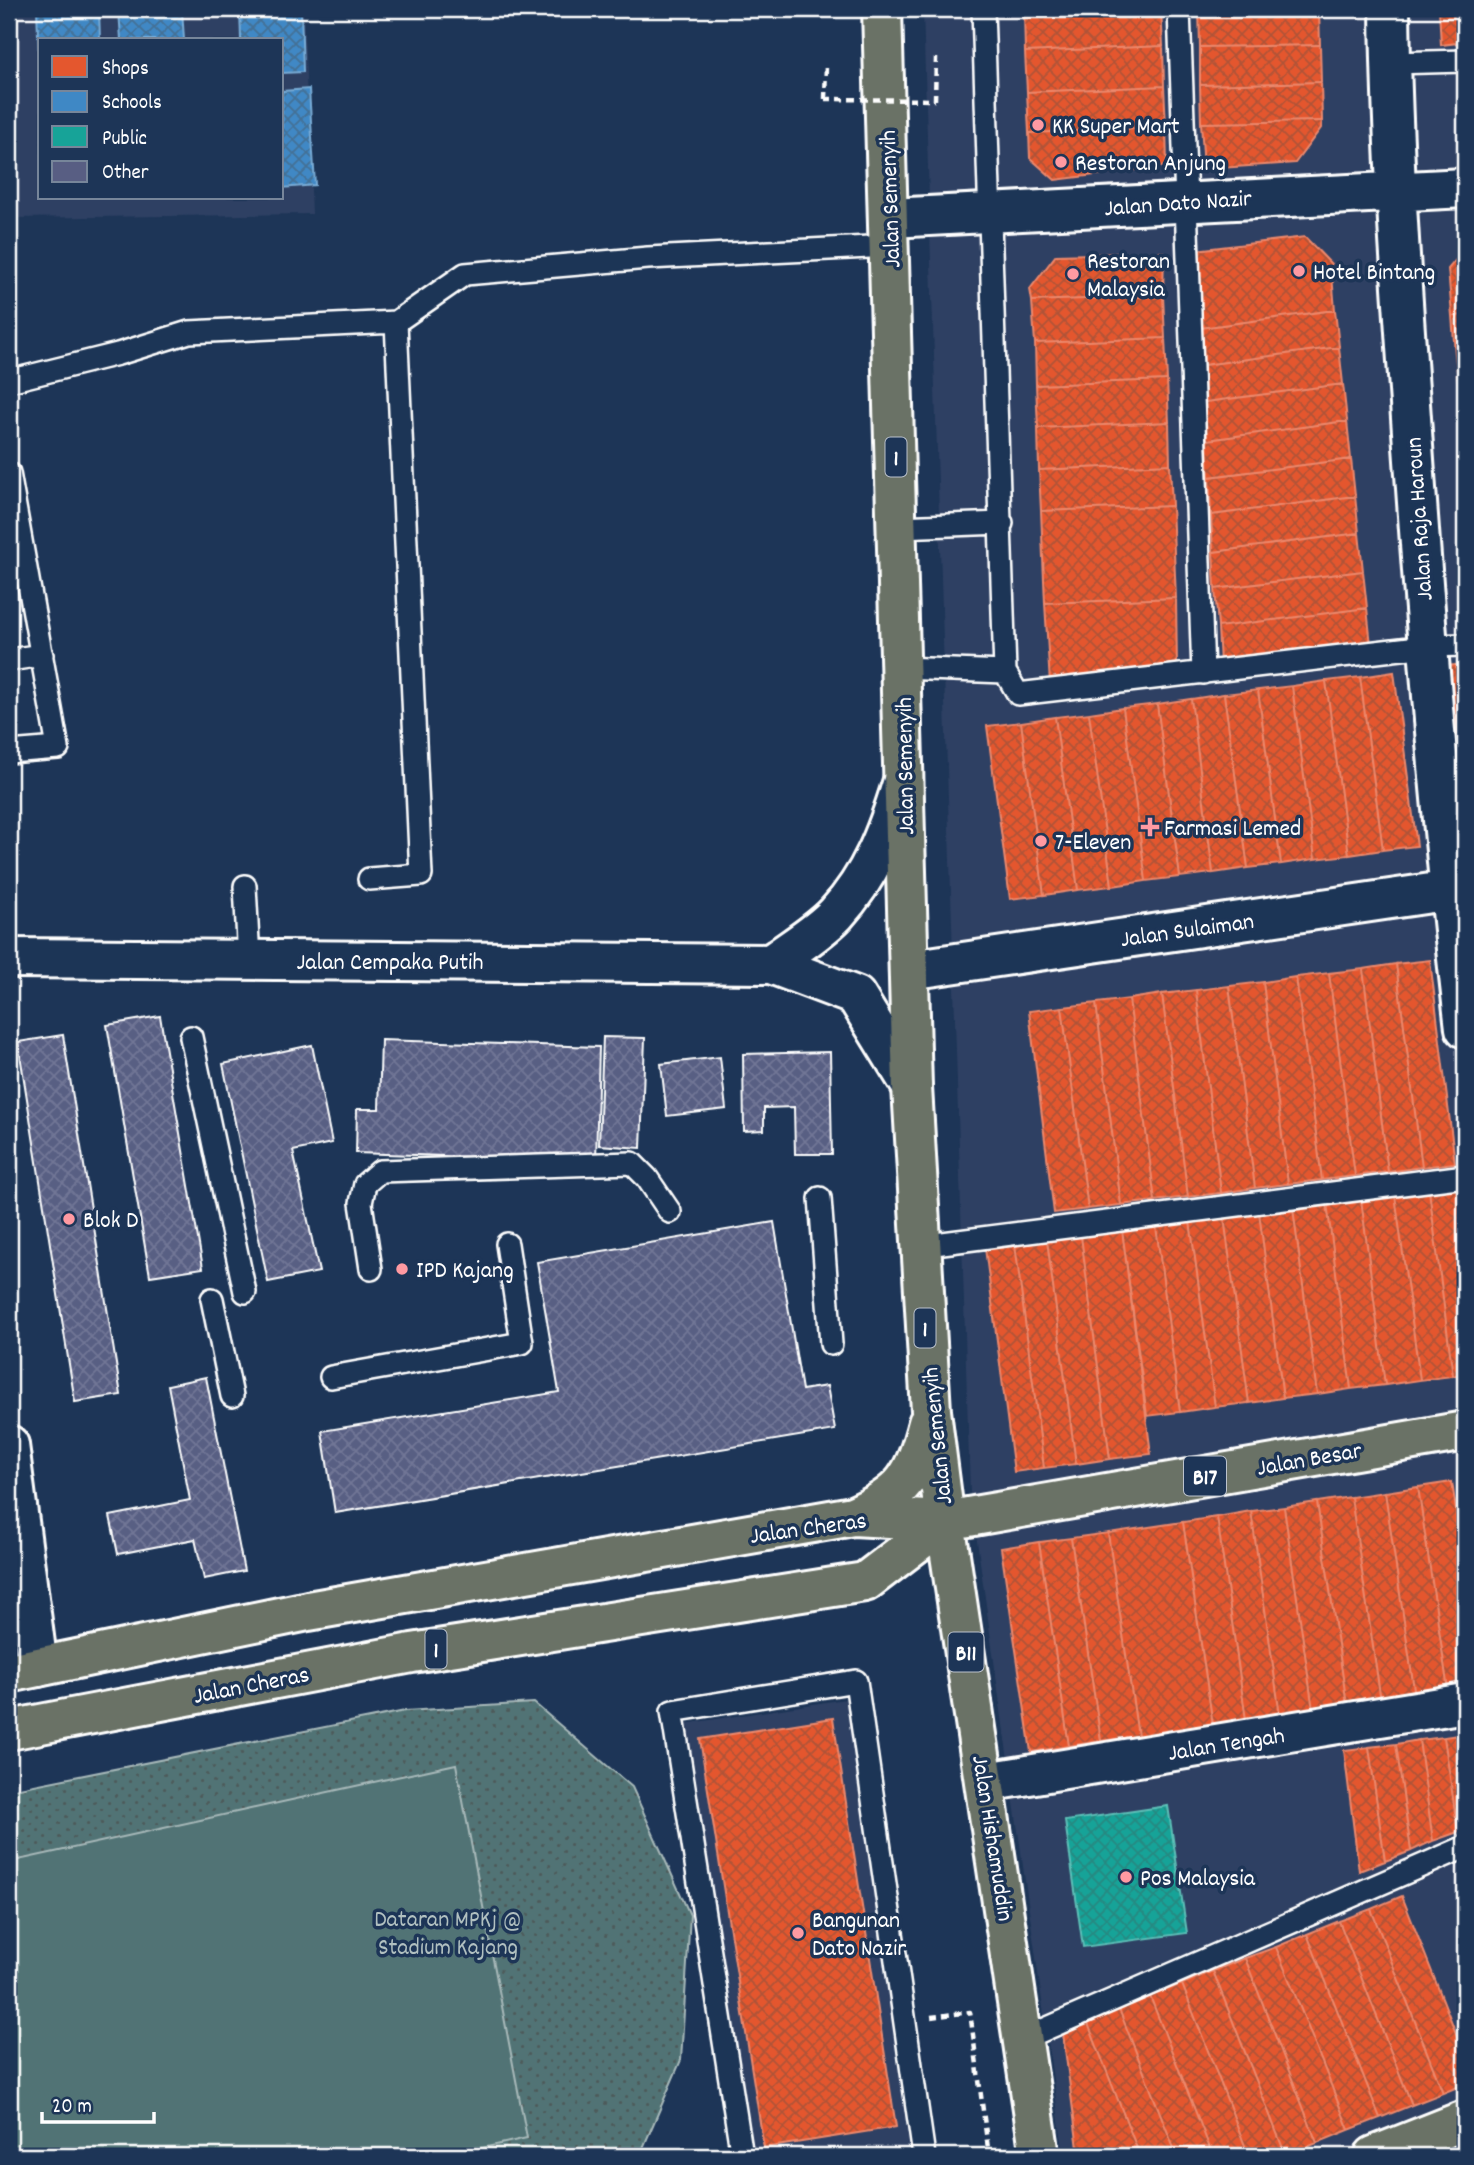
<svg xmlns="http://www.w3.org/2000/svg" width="1474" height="2165" font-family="Dekko,sans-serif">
  <defs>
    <pattern id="green-dots" width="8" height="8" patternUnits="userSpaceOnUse" patternTransform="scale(1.75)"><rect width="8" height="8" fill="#517374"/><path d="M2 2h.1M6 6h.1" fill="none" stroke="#4e5a5a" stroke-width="1.8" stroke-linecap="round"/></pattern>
    <pattern id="shops-cross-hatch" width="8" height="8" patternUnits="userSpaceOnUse" patternTransform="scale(1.75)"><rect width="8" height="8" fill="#e4572e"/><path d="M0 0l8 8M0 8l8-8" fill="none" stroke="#af5338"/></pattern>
    <pattern id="schools-cross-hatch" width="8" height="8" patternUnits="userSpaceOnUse" patternTransform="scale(1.75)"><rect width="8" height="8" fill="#3f88c5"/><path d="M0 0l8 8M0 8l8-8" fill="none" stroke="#447095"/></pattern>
    <pattern id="public-cross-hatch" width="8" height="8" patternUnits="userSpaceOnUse" patternTransform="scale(1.75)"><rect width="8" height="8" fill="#17a398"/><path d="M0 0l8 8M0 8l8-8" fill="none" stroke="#278981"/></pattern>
    <pattern id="building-cross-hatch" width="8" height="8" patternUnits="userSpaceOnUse" patternTransform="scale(1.75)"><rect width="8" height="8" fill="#585e83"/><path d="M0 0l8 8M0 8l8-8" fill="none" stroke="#717696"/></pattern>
  </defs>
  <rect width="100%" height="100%" fill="#1d3557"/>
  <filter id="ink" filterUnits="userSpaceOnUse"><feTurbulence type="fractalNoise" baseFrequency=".0143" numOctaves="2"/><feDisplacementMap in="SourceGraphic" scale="14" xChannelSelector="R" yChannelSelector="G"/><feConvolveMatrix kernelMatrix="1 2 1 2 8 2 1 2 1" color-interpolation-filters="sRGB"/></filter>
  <g filter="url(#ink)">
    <!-- built -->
    <path fill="#2f4164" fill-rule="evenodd" d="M9,9H303L312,214L9,218ZM40,40H282V198H40Z
      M923,9H1465V2156H1064L970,1491Z
      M846,1699L914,2148L869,2156H751L684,1724Z"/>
    <!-- green -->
    <path fill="url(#green-dots)" stroke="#a8b9ba" stroke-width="2" d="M534,1703L632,1787L690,1915L681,2060L640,2155L9,2156V1790L405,1711Z"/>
    <!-- pitch -->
    <path fill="#517374" stroke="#a8b9ba" stroke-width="2" d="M456,1764L527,2138L447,2156H9V1862Z"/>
    <!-- shops -->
    <path fill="url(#shops-cross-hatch)" stroke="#ec896d" stroke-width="2" d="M1023,9H1092L1024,12Z
      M1092,9H1161L1163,46L1025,52L1024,12Z
      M1199,9H1319L1320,45L1200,47Z
      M1439,9H1465V42L1441,45Z
      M1320,45L1321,82L1200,85V47Z
      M1163,46L1164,86L1027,92L1025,52Z
      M1321,82L1322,121L1201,123L1200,85Z
      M1164,86L1166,127L1029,133L1027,92Z
      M1322,121L1321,128L1295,163L1204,169L1201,123Z
      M1166,127L1167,166L1055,180L1030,158L1029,133Z
      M1305,237L1331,264L1335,310L1200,328L1196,250Z
      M1465,249V315L1452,316L1448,269Z
      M1164,252L1163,296L1032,301L1030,289L1056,255Z
      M1163,296L1165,338L1035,343L1032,301Z
      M1335,310L1339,347L1203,365L1200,328Z
      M1465,315V353L1455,354L1452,316Z
      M1165,338L1167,380L1036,385L1035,343Z
      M1339,347L1343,384L1205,402L1203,365Z
      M1465,353V391H1459L1455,354Z
      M1167,380L1169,422L1038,428L1036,385Z
      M1343,384L1347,421L1207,440L1205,402Z
      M1459,391H1465V429H1463Z
      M1347,421L1351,459L1209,477L1207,440Z
      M1169,422L1170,464L1039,470L1038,428Z
      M1351,459L1355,496L1211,515L1209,477Z
      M1170,464L1172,506L1041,511L1039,470Z
      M1355,496L1359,533L1213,552L1211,515Z
      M1172,506L1176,598L1045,603L1041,511Z
      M1359,533L1363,571L1215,589L1213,552Z
      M1363,571L1367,608L1218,627L1215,589Z
      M1176,598L1177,668L1050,684L1045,603Z
      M1367,608L1371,645L1220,664L1218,627Z
      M1465,664V834L1456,835L1436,667Z
      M1394,672L1417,846L1383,850L1360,677Z
      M1360,677L1383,850L1349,855L1326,681Z
      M1326,681L1349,855L1315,859L1292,686Z
      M1292,686L1315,859L1281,864L1258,690Z
      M1258,690L1281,864L1248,868L1224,694Z
      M1224,694L1248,868L1213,873L1191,699Z
      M1191,699L1213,873L1180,877L1157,704Z
      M1157,704L1180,877L1146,881L1123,708Z
      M1123,708L1146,881L1112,886L1089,713Z
      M1089,713L1112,886L1078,890L1055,717Z
      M1055,717L1078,890L1044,895L1021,722Z
      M1021,722L1044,895L1010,899L987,726Z
      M1430,960L1455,1163L1422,1167L1396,964Z
      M1396,964L1422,1167L1388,1172L1363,969Z
      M1363,969L1388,1172L1355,1176L1329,973Z
      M1329,973L1355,1176L1322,1180L1296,977Z
      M1296,977L1322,1180L1288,1184L1263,982Z
      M1263,982L1288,1184L1255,1188L1229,986Z
      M1229,986L1255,1188L1221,1193L1196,990Z
      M1196,990L1221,1193L1188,1197L1162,994Z
      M1162,994L1188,1197L1155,1201L1129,999Z
      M1129,999L1155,1201L1121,1205L1096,1003Z
      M1096,1003L1121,1205L1088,1209L1062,1007Z
      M1062,1007L1088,1209L1054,1213L1029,1011Z
      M1464,1186L1465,1374L1453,1376L1429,1190Z
      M1429,1190L1453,1376L1420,1380L1395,1195Z
      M1395,1195L1420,1380L1385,1385L1361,1199Z
      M1361,1199L1385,1385L1351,1389L1327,1203Z
      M1327,1203L1351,1389L1317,1394L1293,1208Z
      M1293,1208L1317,1394L1283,1398L1259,1212Z
      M1259,1212L1283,1398L1249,1403L1224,1217Z
      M1224,1217L1249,1403L1215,1407L1190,1221Z
      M1190,1221L1215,1407L1180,1412L1156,1226Z
      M1156,1226L1180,1412L1147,1416L1122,1230Z
      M1122,1230L1151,1454L1110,1459L1081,1236Z
      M1081,1236L1110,1459L1076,1464L1047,1240Z
      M1047,1240L1076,1464L1044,1468L1015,1244Z
      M1015,1244L1044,1468L1014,1472L985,1248Z
      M1452,1482L1465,1572V1688L1448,1690L1418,1487Z
      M1418,1487L1448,1690L1415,1696L1385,1492Z
      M1385,1492L1415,1696L1381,1701L1351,1497Z
      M1351,1497L1381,1701L1347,1705L1317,1502Z
      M1317,1502L1347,1705L1313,1710L1284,1507Z
      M1284,1507L1313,1710L1280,1715L1251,1511Z
      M1251,1511L1280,1715L1246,1720L1217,1517Z
      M1217,1517L1246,1720L1213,1725L1183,1522Z
      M1183,1522L1213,1725L1138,1736L1108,1533Z
      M1108,1533L1138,1736L1101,1741L1071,1538Z
      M1071,1538L1101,1741L1069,1746L1039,1542Z
      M1039,1542L1069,1746L1031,1752L1001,1548Z
      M833,1718L896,2127L764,2148L700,1739Z
      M1465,1734V1829L1458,1832L1444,1737Z
      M1444,1737L1458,1832L1433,1841L1419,1740Z
      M1419,1740L1433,1841L1411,1851L1396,1744Z
      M1396,1744L1411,1851L1385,1861L1369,1747Z
      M1369,1747L1385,1861L1359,1871L1344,1750Z
      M1402,1896L1465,2056V2084L1443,2093L1371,1909Z
      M1371,1909L1443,2093L1412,2105L1339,1921Z
      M1339,1921L1412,2105L1380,2118L1307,1934Z
      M1307,1934L1380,2118L1349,2130L1276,1947Z
      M1276,1947L1349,2130L1317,2143L1245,1958Z
      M1245,1958L1317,2143L1286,2156L1213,1971Z
      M1213,1971L1286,2156H1249L1182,1984Z
      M1182,1984L1249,2156H1213L1150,1996Z
      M1150,1996L1213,2156H1177L1119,2009Z
      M1119,2009L1177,2156H1140L1087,2021Z
      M1087,2021L1140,2156H1079L1063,2034Z"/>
    <!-- schools -->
    <path fill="url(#schools-cross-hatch)" stroke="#79acd6" stroke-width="2" d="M37,9H99L100,40H40V89Z
      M119,9H182L184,40H121Z
      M240,9H301L303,72L282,73V40H241Z
      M309,89L315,185L282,188V91Z"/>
    <!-- public -->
    <path fill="url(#public-cross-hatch)" stroke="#5dbfb7" stroke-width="2" d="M1168,1806L1187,1933L1083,1947L1065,1821Z"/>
    <!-- building -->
    <path fill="url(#building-cross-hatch)" stroke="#fff" stroke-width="2" d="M160,1016L203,1268L150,1276L107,1025Z
      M63,1035L121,1395L75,1402L18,1042Z
      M603,1037L645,1038L641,1148L599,1145Z
      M381,1040L599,1047L596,1161L356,1153L357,1109H379Z
      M312,1045L332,1143L293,1151L319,1272L268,1282L223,1064Z
      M830,1052L832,1154H795L794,1107L764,1108V1130L744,1131L743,1054Z
      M720,1057L726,1109L667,1116L661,1064Z
      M774,1222L802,1390L827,1386L835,1430L335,1513L322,1431L559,1392L537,1262Z
      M206,1377L244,1571L204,1579L195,1539L118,1554L110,1516L190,1500L168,1385Z"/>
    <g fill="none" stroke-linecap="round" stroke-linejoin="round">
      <defs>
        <path id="lane" d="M983,9L1005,672L1018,694L1427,646L1465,645
          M1179,9L1203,673
          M1391,63L1465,61
          M9,381L118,354L189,332L396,322
          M9,473L58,748L9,752
          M898,527L1002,523
          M9,660L42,655
          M901,668L1005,672
          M369,879L421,875L396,322L465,274L648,258L890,246
          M245,886L249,960
          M191,1037L245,1292
          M820,1198L831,1344
          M919,1246L1465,1176
          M371,1269L361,1203L365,1184L380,1171L632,1163L647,1178L670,1212
          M212,1299L232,1396
          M331,1377L522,1343L507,1244
          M1025,2038L1465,1847
          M742,2156L672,1711L856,1681L924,2156"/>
        <path id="street" d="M1390,9C1392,164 1404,319 1415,474C1428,659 1443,844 1465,1028
          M890,218L1465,188
          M9,958L771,964L856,996L912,1087
          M771,964C792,948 818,933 836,914C871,876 887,833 902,784
          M909,970L1465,888
          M9,1445L38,1667
          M986,1782L1465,1703"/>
        <path id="primary" d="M882,9L912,1087L931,1411L945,1521L1040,2156
          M853,1516C905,1493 914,1476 928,1423
          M9,1673L308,1611L853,1516L945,1521L1465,1431
          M9,1730L412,1653L865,1582L945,1521
          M1374,2156L1465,2120"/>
      </defs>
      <!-- lane casing -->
      <use href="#lane" stroke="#fff" stroke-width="26"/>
      <!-- street casing -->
      <use href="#street" stroke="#fff" stroke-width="44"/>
      <!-- primary casing -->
      <use href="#primary" stroke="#fff" stroke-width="44"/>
      <!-- path -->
      <path stroke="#fff" stroke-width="4.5" stroke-dasharray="7 5" stroke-linecap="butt" d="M825,99L826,65
        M935,100L936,58
        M931,2017L970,2012L989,2156"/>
      <!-- lane -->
      <use href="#lane" stroke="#1d3557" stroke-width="21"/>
      <!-- street -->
      <use href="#street" stroke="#1d3557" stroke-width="38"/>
      <!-- primary -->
      <use href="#primary" stroke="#6a7266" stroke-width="38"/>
      <!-- path-bridge -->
      <path stroke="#fff" stroke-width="4.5" stroke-dasharray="7 5" stroke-linecap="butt" d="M825,99L935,100"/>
    </g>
  </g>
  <!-- markers -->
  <g fill="#ff9aa2" stroke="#1d3557" stroke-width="2.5">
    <circle cx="1038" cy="125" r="7"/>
    <circle cx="1061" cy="162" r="7"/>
    <circle cx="1299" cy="271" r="7"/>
    <circle cx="1073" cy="274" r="7"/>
    <path d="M1146.5 816.5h7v7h7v7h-7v7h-7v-7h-7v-7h7z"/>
    <circle cx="1041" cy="841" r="7"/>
    <circle cx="69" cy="1219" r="7"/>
    <circle cx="402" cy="1269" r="7"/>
    <circle cx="1126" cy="1877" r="7"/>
    <circle cx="798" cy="1933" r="7"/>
  </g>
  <g text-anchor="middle" stroke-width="7" stroke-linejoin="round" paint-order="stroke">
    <!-- shield labels -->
    <g fill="#1d3557" stroke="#bbc2cd" stroke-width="2">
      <rect x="885.5" y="437.5" width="21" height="39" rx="5"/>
      <rect x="914.5" y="1308.5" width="21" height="39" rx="5"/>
      <rect x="1184" y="1456.5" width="42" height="39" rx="5"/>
      <rect x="425.5" y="1629.5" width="21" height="39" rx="5"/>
      <rect x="948.5" y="1632.5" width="35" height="39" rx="5"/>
    </g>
    <g font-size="23" font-weight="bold" fill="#fff">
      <text x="896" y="465">1</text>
      <text x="925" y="1336">1</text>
      <text x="1205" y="1484">B17</text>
      <text x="436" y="1657">1</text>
      <text x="966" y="1660">B11</text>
    </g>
    <!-- poi labels -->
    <g font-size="24" fill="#fff" stroke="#1d3557" text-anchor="start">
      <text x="1052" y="133">KK Super Mart</text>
      <text x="1075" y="170">Restoran Anjung</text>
      <text x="1087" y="268">Restoran<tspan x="1087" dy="28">Malaysia</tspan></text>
      <text x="1313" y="279">Hotel Bintang</text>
      <text x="1164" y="835">Farmasi Lemed</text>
      <text x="1055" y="849">7-Eleven</text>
      <text x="83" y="1227">Blok D</text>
      <text x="416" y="1277">IPD Kajang</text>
      <text x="1140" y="1885">Pos Malaysia</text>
      <text x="812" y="1927">Bangunan<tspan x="812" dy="28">Dato Nazir</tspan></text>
    </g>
    <!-- street labels -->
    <g font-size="24" fill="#fff" stroke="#1d3557">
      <text transform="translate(889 199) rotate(-92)" y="8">Jalan Semenyih</text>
      <text transform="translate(1178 202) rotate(-4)" y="8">Jalan Dato Nazir</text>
      <text transform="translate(1418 519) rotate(-94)" y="8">Jalan Raja Haroun</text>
      <text transform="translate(904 766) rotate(-91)" y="8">Jalan Semenyih</text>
      <text transform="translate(1187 929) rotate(-8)" y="8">Jalan Sulaiman</text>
      <text x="390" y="969">Jalan Cempaka Putih</text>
      <text transform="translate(936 1436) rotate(-96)" y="8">Jalan Semenyih</text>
      <text transform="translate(1309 1458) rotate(-10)" y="8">Jalan Besar</text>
      <text transform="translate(808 1527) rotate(-8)" y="8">Jalan Cheras</text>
      <text transform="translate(251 1684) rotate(-11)" y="8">Jalan Cheras</text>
      <text transform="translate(1226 1743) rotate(-9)" y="8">Jalan Tengah</text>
      <text transform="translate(994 1838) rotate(81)" y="8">Jalan Hishamuddin</text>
    </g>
    <!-- park labels -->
    <g font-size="24" fill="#b1c0c0" stroke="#1d3557">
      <text x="448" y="1926">Dataran MPKj @<tspan x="448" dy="28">Stadium Kajang</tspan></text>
    </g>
  </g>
  <!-- margin -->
  <rect width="1474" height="2165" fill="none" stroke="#1d3557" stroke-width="35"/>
  <rect x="18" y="18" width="1439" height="2130" fill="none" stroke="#fff" stroke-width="2.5" filter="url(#ink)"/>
  <!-- legend -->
  <rect x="38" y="38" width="245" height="161" fill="#1d3557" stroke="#77869a" stroke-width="2"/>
  <rect x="52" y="56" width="35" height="21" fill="#e4572e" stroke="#77869a" stroke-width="2"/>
  <text x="102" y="74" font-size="21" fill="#ffffff">Shops</text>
  <rect x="52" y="91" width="35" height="21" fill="#3f88c5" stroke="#77869a" stroke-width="2"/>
  <text x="102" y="108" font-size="21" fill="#ffffff">Schools</text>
  <rect x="52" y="126" width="35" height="21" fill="#17a398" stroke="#77869a" stroke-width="2"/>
  <text x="102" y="144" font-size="21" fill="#ffffff">Public</text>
  <rect x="52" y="161" width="35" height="21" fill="#585e83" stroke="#77869a" stroke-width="2"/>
  <text x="102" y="178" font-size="21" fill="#ffffff">Other</text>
  <!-- scale -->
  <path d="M42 2112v10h112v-10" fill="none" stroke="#ffffff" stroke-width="3.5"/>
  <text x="52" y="2112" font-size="21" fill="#ffffff" stroke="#1d3557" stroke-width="5" paint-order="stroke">20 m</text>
</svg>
